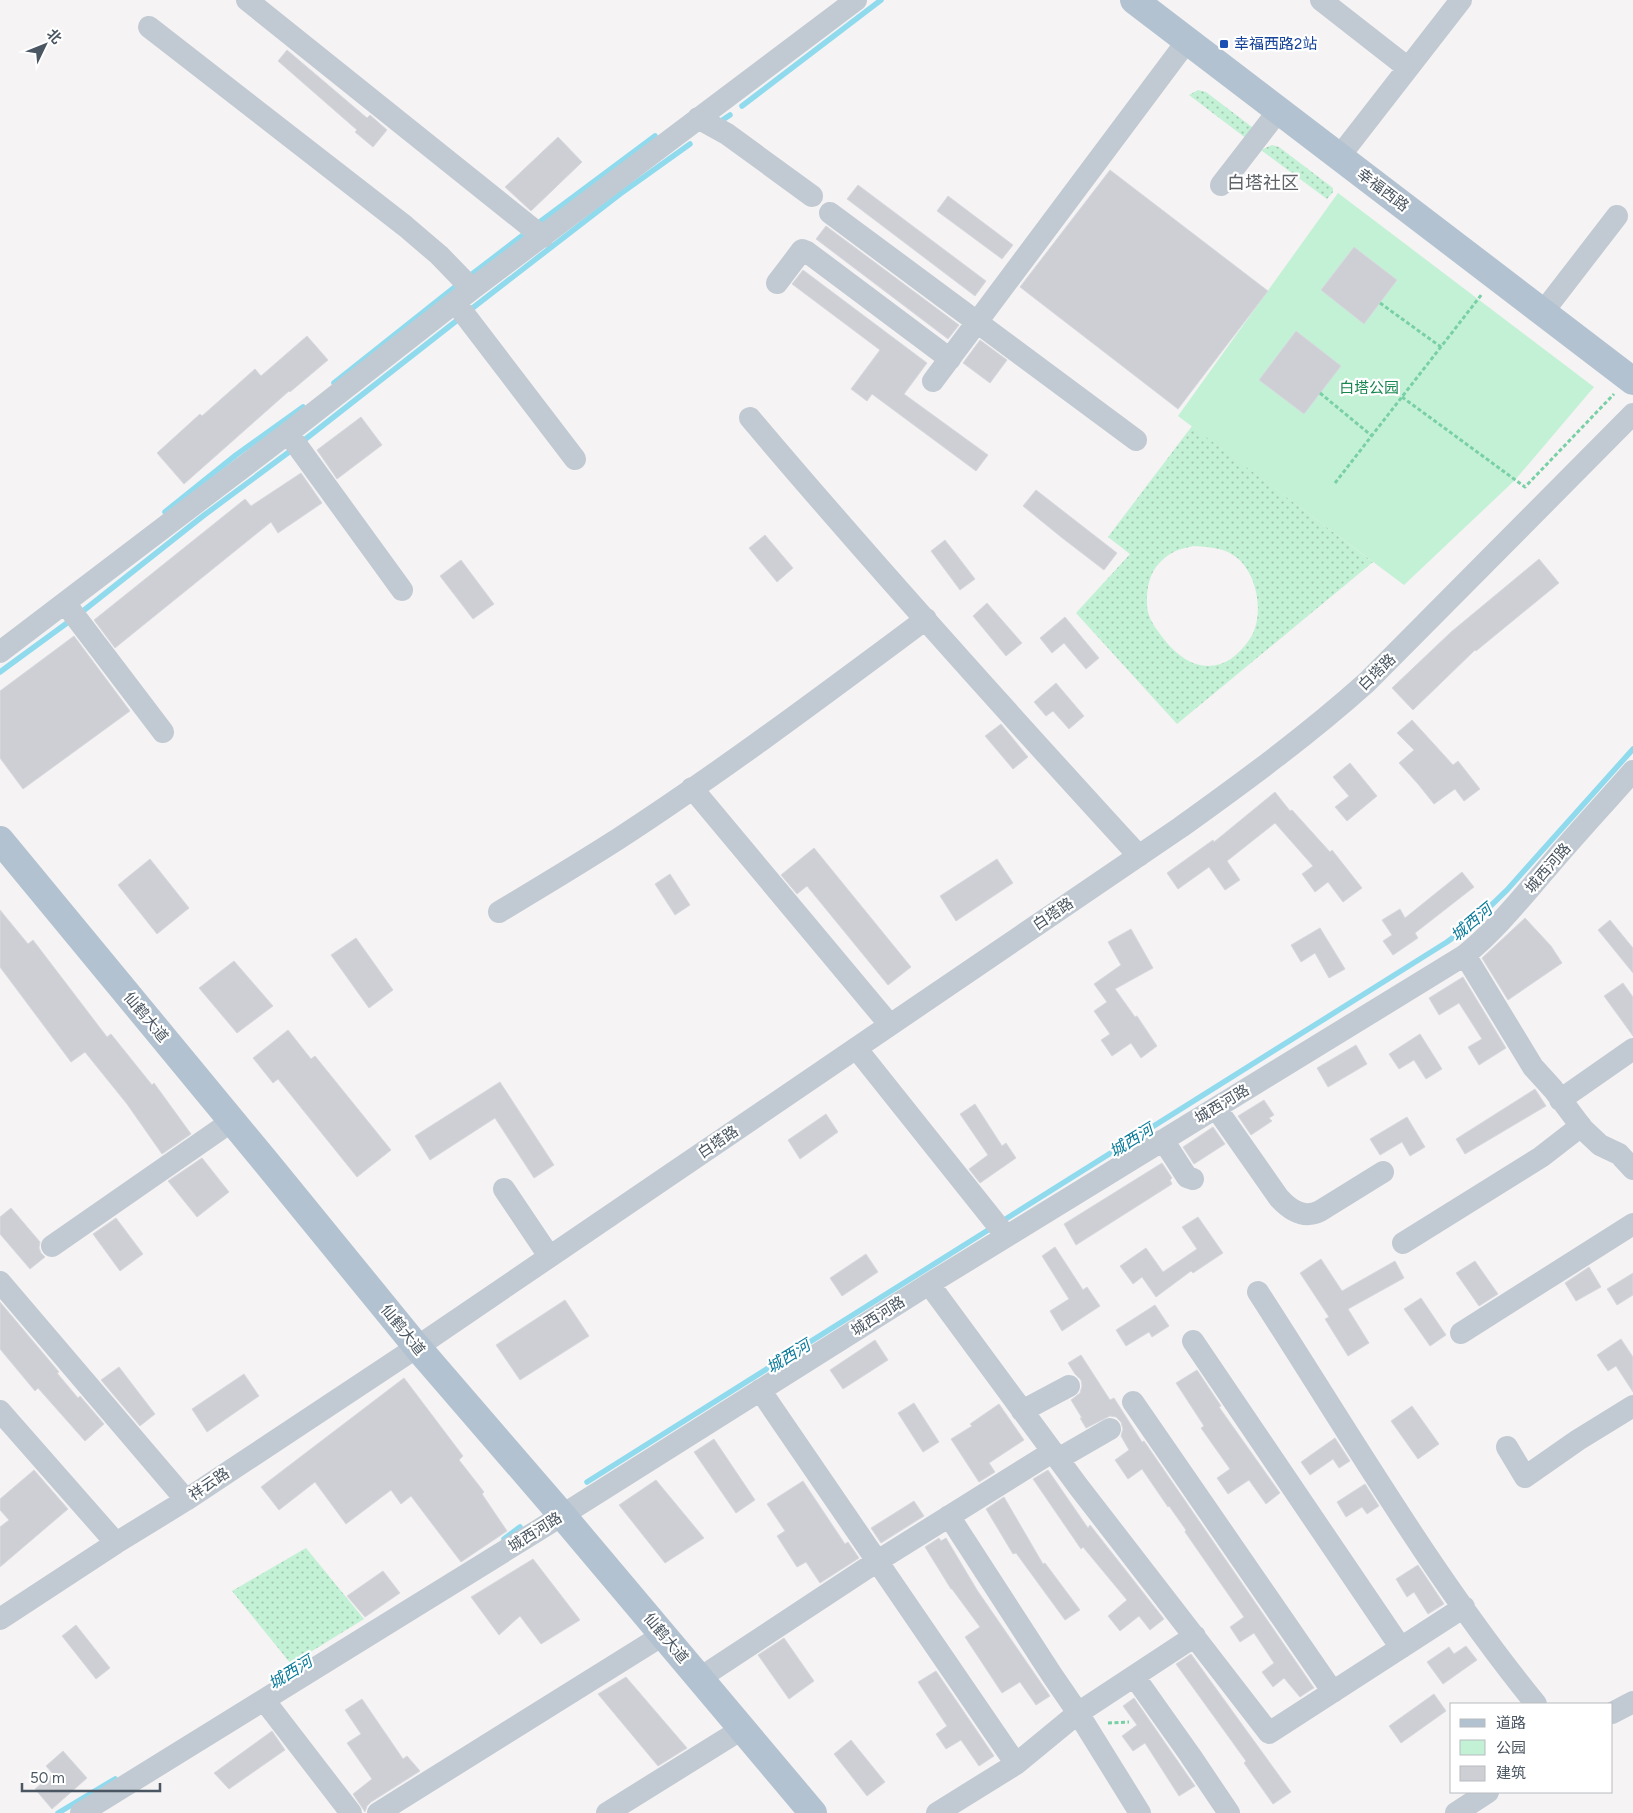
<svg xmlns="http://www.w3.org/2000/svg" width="1633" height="1813" font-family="Figtree,'Noto Sans SC',sans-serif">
  <defs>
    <pattern id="grass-dots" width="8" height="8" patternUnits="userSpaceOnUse" patternTransform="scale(1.25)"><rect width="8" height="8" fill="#c3f1d5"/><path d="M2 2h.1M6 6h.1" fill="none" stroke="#a0c6b0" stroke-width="1.8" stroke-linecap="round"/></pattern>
  </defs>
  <rect width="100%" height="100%" fill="#f5f3f3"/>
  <!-- grass -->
  <path fill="url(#grass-dots)" fill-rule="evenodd" d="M1198,90L1206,92L1252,127L1247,139L1189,95Z
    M1272,145L1279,147L1333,188V192L1327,199L1261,150Z
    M1192,426L1373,562L1177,724L1076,613L1130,554L1108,537ZM1193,546C1207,547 1221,547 1233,555C1257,570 1265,613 1251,637C1226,677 1190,674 1163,638C1157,630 1150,621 1148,612C1147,609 1147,604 1147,601C1147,580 1153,564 1172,553C1178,549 1186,548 1193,546Z
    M306,1548L364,1619L291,1664L232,1591Z"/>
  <!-- park -->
  <path fill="#c3f1d5" d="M1338,193L1594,387L1515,480L1404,585L1178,416Z"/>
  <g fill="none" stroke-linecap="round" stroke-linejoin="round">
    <!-- stream -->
    <path stroke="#90daee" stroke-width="5.5" d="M742,106L881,0
      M721,121L730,115
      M537,224L655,136
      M467,278L527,232
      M470,310L620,194L690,144
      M334,383L460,283
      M303,441L460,318
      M165,512L236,455L303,407
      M83,611L203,516L289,452
      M0,672L67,623
      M1001,1222L1447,942L1474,922L1507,890L1633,749
      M587,1482L993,1227
      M504,1539L520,1527
      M58,1813L115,1779"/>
  </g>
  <!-- building -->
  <path fill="#cdcfd5" stroke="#d7d9de" d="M287,50L367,118L370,115L387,130L373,147L355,132L357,130L278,61Z
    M558,137L582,162L531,211L505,187Z
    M1110,170L1268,291L1178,409L1020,287Z
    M858,185L986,281L975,296L847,199Z
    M948,196L1013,245L1002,259L937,211Z
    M826,226L959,325L948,339L816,239Z
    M1354,247L1397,280L1364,324L1321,290Z
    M803,270L927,363L904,394L988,455L976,471L872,394L867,401L851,389L880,350L792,284Z
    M1296,331L1341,366L1304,414L1259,380Z
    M307,336L328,360L290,392L289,391L184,484L157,453L200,414L202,416L255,369L261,376Z
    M980,340L1007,360L990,383L963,363Z
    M361,417L382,445L337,479L317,450Z
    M301,473L322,503L278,533L271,522L115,648L94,620L245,499L251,506Z
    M1036,490L1117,553L1104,570L1061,537L1023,506Z
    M765,535L793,568L777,582L749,548Z
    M945,540L975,579L960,590L931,551Z
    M1539,559L1559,583L1476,651L1475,650L1413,710L1392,688L1451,632Z
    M461,560L494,604L473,619L440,576Z
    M987,603L1022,643L1006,656L973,616Z
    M1065,617L1099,658L1086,669L1064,643L1052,653L1040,638Z
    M74,636L130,711L23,789L0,758V691Z
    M1056,683L1084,716L1069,729L1053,711L1046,716L1034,702Z
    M1412,720L1453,765L1458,761L1480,789L1464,801L1455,789L1434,804L1418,784L1399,763L1414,750L1397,733Z
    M1001,724L1028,757L1013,769L985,736Z
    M1350,763L1377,796L1347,821L1335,807L1349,796L1333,777Z
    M1275,792L1290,811L1292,810L1330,852L1332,850L1362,888L1343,902L1328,882L1315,892L1302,874L1313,866L1275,823L1227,861L1240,880L1225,890L1209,867L1178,889L1167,873L1213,840L1214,842Z
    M814,848L911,967L888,985L807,886L797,894L781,875Z
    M150,859L189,908L157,934L118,885Z
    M997,859L1013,883L956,921L940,896Z
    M1462,872L1474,887L1415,933L1418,938L1393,955L1383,941L1392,935L1382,920L1400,909L1405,918Z
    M670,874L690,905L675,915L655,884Z
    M0,910L28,944L33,940L107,1037L111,1034L152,1085L154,1083L191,1134L162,1154L127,1104L85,1052L71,1062L0,967Z
    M1525,918L1551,946L1562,963L1508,1000L1482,958Z
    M1610,920L1633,948V973L1598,930Z
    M1320,928L1345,969L1329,978L1315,953L1301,962L1291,945Z
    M1131,929L1153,968L1115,989L1135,1017L1137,1016L1157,1046L1141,1058L1131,1043L1112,1056L1101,1040L1110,1034L1094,1011L1107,1002L1094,984L1121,965L1108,942Z
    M356,938L393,990L369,1008L331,955Z
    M234,961L273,1006L237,1033L199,988Z
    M1463,977L1506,1048L1479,1065L1468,1047L1482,1039L1459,1003L1439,1015L1429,998Z
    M1623,983L1633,997V1036L1604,996Z
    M288,1030L311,1059L315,1056L391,1150L357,1177L278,1079L273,1083L253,1058Z
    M1420,1034L1442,1069L1426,1079L1414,1060L1399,1069L1389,1054Z
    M1356,1045L1367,1064L1328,1087L1317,1068Z
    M500,1082L554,1165L534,1178L495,1118L430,1160L415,1136Z
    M1535,1089L1546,1106L1465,1154L1456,1139Z
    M1264,1100L1274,1115L1269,1118L1272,1121L1251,1135L1238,1116Z
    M975,1104L1002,1146L1006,1143L1016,1158L980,1183L969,1169L988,1155L960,1114Z
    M826,1114L838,1132L800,1159L788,1140Z
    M1407,1117L1425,1147L1410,1156L1402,1142L1380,1155L1370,1139Z
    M1213,1127L1225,1144L1194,1164L1183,1147Z
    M202,1158L229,1192L197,1217L168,1181Z
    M1162,1163L1172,1178L1170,1180L1172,1184L1076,1245L1064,1224Z
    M11,1208L40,1242L39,1248L41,1253L45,1257L30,1269L0,1234V1217Z
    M1198,1217L1223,1253L1193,1273L1191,1271L1156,1297L1142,1277L1133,1284L1120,1266L1146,1248L1163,1272L1197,1249L1182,1227Z
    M116,1218L143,1254L120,1271L93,1234Z
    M1055,1247L1083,1290L1087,1287L1100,1306L1062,1331L1050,1311L1069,1299L1042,1256Z
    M866,1254L878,1272L842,1296L830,1278Z
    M1321,1259L1342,1291L1395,1261L1404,1278L1348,1309L1369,1343L1348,1356L1325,1319L1329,1317L1300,1273Z
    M1475,1261L1498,1294L1479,1306L1456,1273Z
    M1589,1267L1601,1287L1576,1301L1565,1283Z
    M1633,1273V1295L1617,1305L1607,1289Z
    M1421,1298L1446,1335L1430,1346L1404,1309Z
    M565,1300L589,1336L520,1380L496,1345Z
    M0,1302L59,1372L57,1373L78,1398L80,1396L104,1424L85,1441L38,1388L35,1391L0,1349Z
    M1155,1305L1169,1326L1152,1337L1149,1332L1126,1346L1116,1330Z
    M1621,1339L1633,1357V1392L1616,1366L1608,1371L1597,1355Z
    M875,1340L888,1360L843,1389L830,1370Z
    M1081,1355L1110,1400L1114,1398L1142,1442L1144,1441L1314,1688L1312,1689L1300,1697L1284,1678L1273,1687L1262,1672L1274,1663L1254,1633L1240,1642L1230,1627L1244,1617L1185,1532L1186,1530L1169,1506L1168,1507L1142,1469L1128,1479L1115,1460L1129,1450L1121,1436L1123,1429L1121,1422L1116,1417L1110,1416L1086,1428L1080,1418H1082L1071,1400L1080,1393L1082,1386L1081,1380L1075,1374L1068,1363Z
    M119,1367L155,1414L140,1426L101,1380Z
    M1197,1370L1221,1406L1219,1407L1280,1493L1266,1504L1249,1480L1228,1494L1217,1478L1230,1469L1201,1428L1204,1426L1176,1383Z
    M244,1374L259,1396L207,1432L192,1409Z
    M404,1378L463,1456L459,1460L484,1492L482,1494L507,1531L461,1562L411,1496L401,1504L391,1490L346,1524L315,1482L279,1510L261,1487Z
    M914,1403L939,1442L923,1452L898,1413Z
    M999,1404L1024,1440L989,1463L995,1472L979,1482L951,1439L972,1426L970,1424Z
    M1412,1406L1439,1444L1418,1459L1391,1421Z
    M1335,1438L1350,1461L1339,1468L1333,1459L1310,1475L1301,1462Z
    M714,1439L755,1500L736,1513L694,1452Z
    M34,1470L68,1509L0,1567V1527L9,1520L0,1510V1499Z
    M1048,1470L1088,1528L1090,1525L1164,1619L1150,1630L1139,1616L1120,1631L1108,1616L1127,1600L1083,1547L1081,1549L1033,1479Z
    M656,1480L704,1538L665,1563L619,1505Z
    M803,1481L845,1544L848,1542L859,1558L820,1583L806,1562L797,1567L777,1536L785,1531L767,1504Z
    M1365,1484L1379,1506L1367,1514L1362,1507L1346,1517L1337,1502Z
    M1004,1497L1043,1564L1045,1563L1080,1610L1065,1620L1016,1553L1013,1554L986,1509Z
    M914,1501L924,1516L881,1543L871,1528Z
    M939,1538L941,1541L946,1538L977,1590L1050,1696L1036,1705L1020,1682L1002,1693L965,1637L980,1627L952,1589H951L925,1547Z
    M533,1559L580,1620L541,1644L520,1616L499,1635L471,1597Z
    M1418,1565L1444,1604L1428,1614L1414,1592L1407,1597L1396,1579Z
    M383,1571L400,1593L365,1617L347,1596Z
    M76,1625L110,1668L96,1679L62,1636Z
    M784,1638L814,1681L789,1699L758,1655Z
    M1466,1646L1477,1660L1443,1684L1427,1662L1449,1647L1454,1654Z
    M1191,1654L1291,1792L1273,1804L1244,1763L1246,1761L1176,1664Z
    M936,1671L994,1756L979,1766L961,1740L946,1749L936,1734L947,1726L918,1682Z
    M626,1677L687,1748L658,1766L598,1694Z
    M1434,1694L1446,1711L1401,1743L1389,1726Z
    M1134,1698L1195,1786L1179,1796L1145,1743L1133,1751L1122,1736L1137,1725L1123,1706Z
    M362,1699L403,1759L407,1756L420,1771L371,1802L367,1806L365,1812L353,1794L372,1779L347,1743L361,1734L345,1710Z
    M272,1731L285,1750L229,1789L214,1773Z
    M851,1740L885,1782L867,1796L834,1754Z
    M63,1751L87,1778L52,1809L35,1789L53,1774L46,1766Z"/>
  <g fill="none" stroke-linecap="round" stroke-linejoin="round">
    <!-- path -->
    <path stroke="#7ad0a6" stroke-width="3" stroke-dasharray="4 2.5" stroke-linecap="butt" d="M1380,303L1441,347
      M1320,393L1372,436
      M1402,397L1525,487L1614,394
      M1335,483L1482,294
      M1108,1723L1129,1722"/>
    <!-- minor -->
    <path stroke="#c1cad2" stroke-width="22" d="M247,0L543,237
      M1321,0L1408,68
      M149,27L405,226L439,255L472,289
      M698,118L727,134L812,196
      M1339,157L1461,0
      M1221,185L1279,110
      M830,213L1136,440
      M777,283L802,250L807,252L950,359
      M455,302L575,459
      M1543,312L1617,216
      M933,381L1187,41
      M750,418C876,567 1007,712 1139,856
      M288,433L402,590
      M65,603L163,732
      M0,652L288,433L472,289L856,0
      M692,788L890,1025
      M499,912C539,888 579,864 618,839C724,770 825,694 926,619
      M1465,955L1533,1067L1553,1089L1583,1129L1600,1145L1619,1154L1633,1169
      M856,1048L1006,1236
      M1560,1100L1633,1049
      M1216,1108L1279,1198C1291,1211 1304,1219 1320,1211L1383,1172
      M1163,1140L1187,1177L1193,1179
      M504,1189L549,1256
      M1403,1243L1541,1157L1581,1126
      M52,1246L232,1121
      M0,1282L186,1500
      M929,1284L1078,1486L1269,1733L1464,1607
      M1258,1292C1348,1431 1432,1576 1536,1704
      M1461,1333L1633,1224
      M1193,1341L1401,1648
      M760,1390L1016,1764
      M1133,1402L1333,1692
      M0,1411L116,1543
      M1022,1411L1069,1386
      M1507,1447L1525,1477L1578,1440L1633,1406
      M1058,1459L1110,1429
      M949,1516L1052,1675L1078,1713L1140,1813
      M0,1619L116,1543L186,1500L417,1347L1181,827C1245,781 1308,735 1367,682L1633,414
      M1134,1676L1190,1755L1229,1813
      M700,1678L876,1562L1052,1452
      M264,1700L351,1813
      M1612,1713L1633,1702
      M81,1813L537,1531L929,1284L1465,955C1497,929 1522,897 1549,866C1576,834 1605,803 1633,771
      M378,1813L663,1635
      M607,1813L742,1729
      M937,1813L1016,1764L1078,1713L1195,1636
      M1456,1813L1488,1792"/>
    <!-- major -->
    <path stroke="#b3c2d1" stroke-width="28" d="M1134,0L1633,381
      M0,840L266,1162L417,1347L562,1515L813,1813"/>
  </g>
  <!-- markers -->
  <rect fill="#1a4fb4" stroke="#fff" stroke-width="2" x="1219" y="39" width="10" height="10" rx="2.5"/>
  <g text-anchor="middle" stroke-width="4.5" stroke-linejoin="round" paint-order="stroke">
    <!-- transit labels -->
    <g font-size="15" fill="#164399" stroke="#fff" text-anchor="start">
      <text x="1234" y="49">幸福西路2站</text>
    </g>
    <!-- street labels -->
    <g font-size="15" fill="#4a5661" stroke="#fff">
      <text transform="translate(1383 190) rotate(37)" y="5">幸福西路</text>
      <text transform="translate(1377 672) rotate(-44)" y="5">白塔路</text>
      <text transform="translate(1548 868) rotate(-49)" y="5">城西河路</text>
      <text transform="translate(1053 914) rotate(-34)" y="5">白塔路</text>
      <text transform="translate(146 1017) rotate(50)" y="5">仙鹤大道</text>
      <text transform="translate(1222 1104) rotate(-31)" y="5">城西河路</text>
      <text transform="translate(718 1142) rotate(-34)" y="5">白塔路</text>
      <text transform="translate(878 1316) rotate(-32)" y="5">城西河路</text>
      <text transform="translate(403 1330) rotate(51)" y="5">仙鹤大道</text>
      <text transform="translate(209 1484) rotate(-34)" y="5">祥云路</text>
      <text transform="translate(535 1532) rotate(-32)" y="5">城西河路</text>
      <text transform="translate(666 1638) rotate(50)" y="5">仙鹤大道</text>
    </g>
    <!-- park labels -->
    <g font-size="15" fill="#17864f" stroke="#fff">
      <text x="1369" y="393">白塔公园</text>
    </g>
    <!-- water labels -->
    <g font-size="16" font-style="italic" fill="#0c7c9b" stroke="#fff">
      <text transform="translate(1471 922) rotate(-40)" y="6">城西河</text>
      <text transform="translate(1131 1140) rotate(-32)" y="6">城西河</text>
      <text transform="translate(788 1356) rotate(-32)" y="6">城西河</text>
      <text transform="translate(290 1672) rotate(-32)" y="6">城西河</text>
    </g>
    <!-- quarter labels -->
    <g font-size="18" fill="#5f6368" stroke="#fff">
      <text x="1263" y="189">白塔社区</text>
    </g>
  </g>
  <!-- legend -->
  <rect x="1450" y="1703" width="162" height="90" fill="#ffffff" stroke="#b7bbc0"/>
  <rect x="1460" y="1719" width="25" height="8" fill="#b3c2d1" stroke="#b7bbc0"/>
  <text x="1496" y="1728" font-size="15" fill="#4a5661">道路</text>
  <rect x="1460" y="1740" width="25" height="15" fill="#c3f1d5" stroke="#b7bbc0"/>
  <text x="1496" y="1753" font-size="15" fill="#4a5661">公园</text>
  <rect x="1460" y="1766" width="25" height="15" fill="#cdcfd5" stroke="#b7bbc0"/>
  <text x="1496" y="1778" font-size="15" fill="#4a5661">建筑</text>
  <!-- north arrow -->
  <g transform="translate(45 45) rotate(47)" stroke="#ffffff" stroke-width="4" paint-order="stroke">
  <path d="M0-4L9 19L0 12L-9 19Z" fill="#4a5661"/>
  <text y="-8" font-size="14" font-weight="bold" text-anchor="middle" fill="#4a5661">北</text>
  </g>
  <!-- scale -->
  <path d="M22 1783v8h138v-8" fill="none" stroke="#4a5661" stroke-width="2.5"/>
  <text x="30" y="1783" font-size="15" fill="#4a5661" stroke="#ffffff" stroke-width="4" paint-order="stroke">50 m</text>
</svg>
